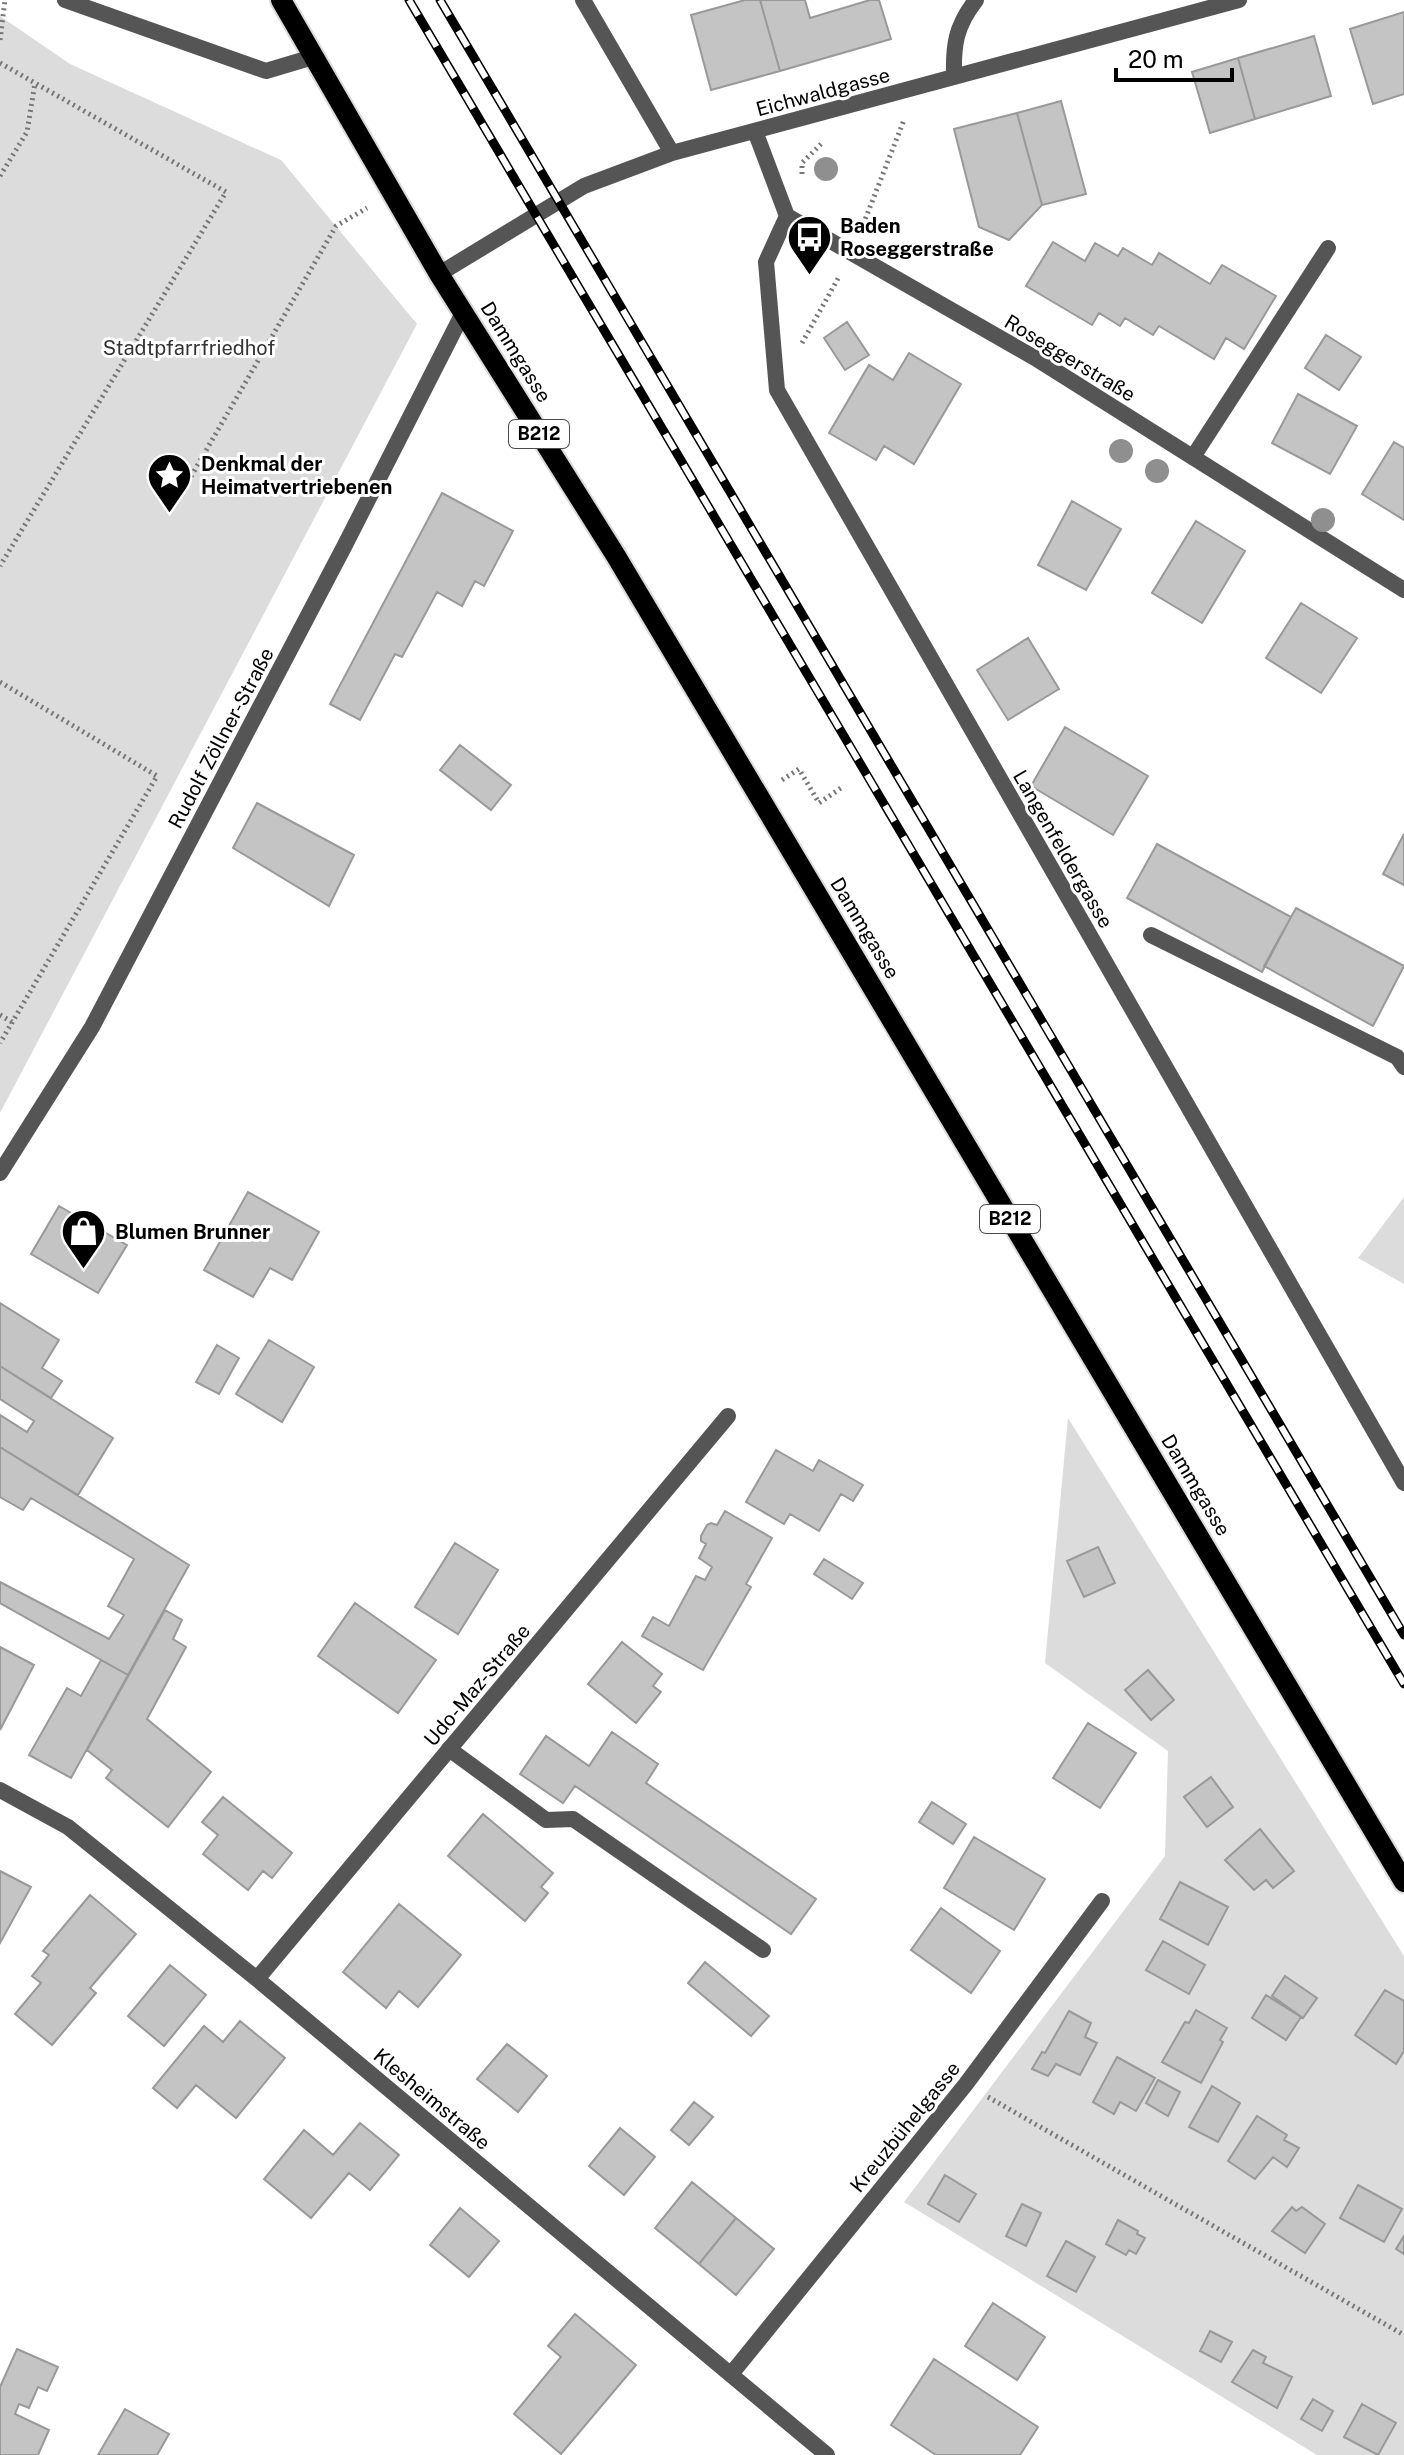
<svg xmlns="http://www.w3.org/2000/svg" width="1404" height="2455" font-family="'Public Sans',sans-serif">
  <rect width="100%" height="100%" fill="#fff"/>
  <!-- green -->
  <path fill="#dcdcdc" d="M0,16L70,64L281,160L417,324L0,1113Z
    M1404,1197V1284L1358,1258Z
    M1068,1418L1404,1956V2455H1317L904,2202L1165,1856L1168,1751L1045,1663Z"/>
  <!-- building -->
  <path fill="#c4c4c4" stroke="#999" stroke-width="2" d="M745,0H760L780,71L711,90L691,15Z
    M760,0H805L810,18L870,0H879L891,39L780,71Z
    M1404,12V94L1373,104L1350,29Z
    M1314,36L1331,96L1255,119L1238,58Z
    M1238,58L1255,119L1210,133L1192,72Z
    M1061,101L1086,194L1042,205L1017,113Z
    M1017,113L1042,205L1009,240L979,227L954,129Z
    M1053,242L1085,261L1095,243L1118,256L1123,248L1152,265L1159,253L1210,284L1222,265L1276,296L1244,349L1226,338L1214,359L1159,326L1153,335L1125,318L1120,326L1099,313L1092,325L1026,286Z
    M847,322L869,355L845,370L824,338Z
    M1326,335L1361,357L1339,390L1305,368Z
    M909,353L961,384L914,464L884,446L876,460L829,433L869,365L893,380Z
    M1298,394L1357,426L1330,474L1272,443Z
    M1394,442L1404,448V520L1362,494Z
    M442,493L513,531L484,586L475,581L462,606L437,592L402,657L395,654L360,720L330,704Z
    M1072,501L1121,529L1086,590L1038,565Z
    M1196,521L1245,551L1202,623L1152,593Z
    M1301,603L1357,638L1321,693L1266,658Z
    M1028,638L1059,689L1008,720L977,670Z
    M1065,727L1148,776L1113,835L1031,786Z
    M460,745L511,785L491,810L440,770Z
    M257,803L354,855L329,906L233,848Z
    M1404,834V885L1383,874Z
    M1157,844L1291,917L1262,972L1127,898Z
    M1296,908L1404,966L1373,1026L1264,966Z
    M248,1192L319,1232L292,1280L270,1268L253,1297L204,1270Z
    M59,1206L127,1245L98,1293L31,1254Z
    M0,1303L59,1340L42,1368L62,1381L51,1398L0,1366Z
    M269,1340L314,1367L282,1422L236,1394Z
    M217,1345L239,1358L219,1394L196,1382Z
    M0,1366L113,1438L78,1495L0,1447V1415L27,1432L34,1421L0,1399Z
    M0,1447L189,1565L128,1675L0,1603V1582L109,1639L124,1615L108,1606L134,1559L31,1498L23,1510L0,1497Z
    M776,1450L813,1471L819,1460L863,1485L853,1501L841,1494L819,1531L790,1514L784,1524L746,1502Z
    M725,1511L772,1538L746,1584L751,1587L703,1670L642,1636L653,1617L669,1626L696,1576L705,1580L712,1567L699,1558L706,1544L701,1541V1536L707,1525L711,1523L717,1525Z
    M455,1543L498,1570L458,1634L415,1607Z
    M1098,1547L1115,1583L1084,1597L1067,1561Z
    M824,1559L863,1583L852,1599L814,1574Z
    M355,1603L436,1660L398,1713L318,1656Z
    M165,1610L182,1620L173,1639L186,1647L147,1719L211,1772L168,1827L106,1778L112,1770L87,1750Z
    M622,1642L662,1674L653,1686L661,1692L636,1723L588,1684Z
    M0,1647L34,1665L0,1730Z
    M101,1660L128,1675L71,1778L29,1755L67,1688L81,1696Z
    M1148,1670L1174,1700L1151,1720L1125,1690Z
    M1088,1723L1136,1753L1100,1808L1053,1778Z
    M612,1732L658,1764L646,1783L816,1899L791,1934L575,1786L563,1803L520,1774L546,1736L589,1766Z
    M1211,1777L1233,1807L1207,1827L1184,1797Z
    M223,1797L292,1853L272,1878L263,1871L248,1890L203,1854L218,1835L202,1822Z
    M932,1802L966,1824L953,1844L919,1822Z
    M483,1814L553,1873L541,1887L548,1893L525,1921L448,1856Z
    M1260,1829L1294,1871L1273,1888L1266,1880L1254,1890L1225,1860Z
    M974,1837L1045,1879L1014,1930L944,1888Z
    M0,1871L31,1887L0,1943Z
    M1180,1882L1228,1907L1208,1945L1160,1919Z
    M90,1895L136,1934L90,1988L96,1993L52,2045L15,2014L41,1983L32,1976L49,1955L43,1951Z
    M399,1904L461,1955L418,2007L399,1991L386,2008L343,1972Z
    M941,1908L1000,1951L971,1993L911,1950Z
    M1163,1941L1205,1965L1189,1994L1146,1970Z
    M705,1962L769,2016L751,2036L688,1983Z
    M170,1965L206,1995L164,2046L128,2016Z
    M1285,1976L1317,1998L1303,2018L1272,1996Z
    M1385,1990L1404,2001V2051L1396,2064L1355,2035Z
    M1266,1995L1301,2017L1286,2040L1252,2018Z
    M1196,2010L1227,2028L1220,2040L1223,2042L1201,2083L1162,2062L1185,2022L1189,2023Z
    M1069,2011L1091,2023L1085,2037L1097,2043L1080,2075L1056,2064L1048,2076L1032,2069L1042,2052L1045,2053Z
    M240,2021L285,2058L236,2118L196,2085L177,2108L153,2088L204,2026L223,2042Z
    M507,2044L547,2076L518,2112L477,2079Z
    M1117,2057L1155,2078L1136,2111L1120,2102L1114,2114L1093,2102Z
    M1158,2080L1180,2092L1168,2116L1146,2103Z
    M1212,2086L1240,2103L1218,2142L1189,2127Z
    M694,2102L713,2117L689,2145L671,2130Z
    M1257,2116L1287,2135L1284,2140L1299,2148L1287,2167L1273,2157L1255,2179L1228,2161Z
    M360,2123L399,2155L370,2190L349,2173L311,2218L264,2179L304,2130L333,2155Z
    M620,2128L655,2157L624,2195L589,2166Z
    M945,2175L976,2194L959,2222L928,2204Z
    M692,2182L736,2218L699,2264L655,2228Z
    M1358,2185L1402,2209L1384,2242L1340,2218Z
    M1022,2204L1041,2213L1026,2246L1006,2236Z
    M1292,2207L1296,2211L1302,2207L1325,2224L1305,2253L1272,2231Z
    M460,2208L499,2241L469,2277L430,2245Z
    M736,2218L774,2249L736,2295L699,2264Z
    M1118,2220L1138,2231L1137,2234L1145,2238L1136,2254L1129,2250L1126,2255L1106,2244Z
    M1404,2236V2254L1396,2249Z
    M1066,2241L1095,2257L1076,2292L1047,2276Z
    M993,2303L1045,2337L1017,2380L965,2346Z
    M575,2314L636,2365L561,2454L514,2414L561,2357L548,2346Z
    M1210,2331L1232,2342L1221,2362L1200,2351Z
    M17,2349L58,2367L47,2391L38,2387L29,2408L19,2404L15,2414L49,2430L38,2455H0V2387Z
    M1253,2350L1266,2357L1263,2363L1292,2377L1277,2408L1232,2382Z
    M934,2359L1038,2427L1020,2455H936L891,2425Z
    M1313,2399L1333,2411L1322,2431L1301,2419Z
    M1362,2404L1396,2423L1378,2455L1344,2437Z
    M125,2409L169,2434L157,2455H98Z"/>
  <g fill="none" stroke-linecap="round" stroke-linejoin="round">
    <defs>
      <path id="primary" d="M281,0L439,274L616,556L1404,1882"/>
    </defs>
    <!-- primary casing -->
    <use href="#primary" stroke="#dbdbdb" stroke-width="24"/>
    <!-- path -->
    <path stroke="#777" stroke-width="5" stroke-dasharray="2 4" stroke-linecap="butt" d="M0,40L5,0
      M0,63L226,192L0,566
      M802,174V163L822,143
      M0,176L27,132L35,83
      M861,230L904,120
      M802,343L840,275
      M182,492L336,226L367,208
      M0,682L157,776L0,1043
      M782,780L799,769L819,803L841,788
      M0,1015L12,1022
      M988,2097L1404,2335"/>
    <!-- service -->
    <path stroke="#555" stroke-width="16" d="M1193,457L1328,248
      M1151,935L1397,1057L1404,1067
      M449,1749L546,1820L573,1819L763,1950"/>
    <!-- minor -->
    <path stroke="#555" stroke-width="16" d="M65,0L266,71L313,57
      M583,0L672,153
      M954,77C953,44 956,26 976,0
      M755,131L787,216L1035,358L1404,590
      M787,216L766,262L777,390L1404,1483
      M439,274L584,186L672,153L1239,0
      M0,1173L92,1027L345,545L463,313
      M0,1790L68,1827L257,1979L827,2455
      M257,1979L728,1416
      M732,2373L966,2084L1102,1901"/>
    <!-- primary -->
    <use href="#primary" stroke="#000" stroke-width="20"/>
    <defs>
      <path id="rail" d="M409,0L1404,1684
        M440,0L1404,1635"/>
    </defs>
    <!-- rail casing -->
    <use href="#rail" stroke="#000" stroke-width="9"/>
    <!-- rail -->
    <use href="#rail" stroke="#fff" stroke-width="6" stroke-dasharray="18" stroke-linecap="butt"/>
  </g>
  <!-- trees -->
  <g fill="#8f8f8f">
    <circle cx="826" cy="169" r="12"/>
    <circle cx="1121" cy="451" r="12"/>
    <circle cx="1157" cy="471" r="12"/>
    <circle cx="1323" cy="520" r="12"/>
  </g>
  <!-- icons -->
  <defs>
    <symbol id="bus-pin" viewBox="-11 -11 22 30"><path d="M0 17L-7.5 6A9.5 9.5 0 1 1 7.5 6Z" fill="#000" stroke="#fff"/><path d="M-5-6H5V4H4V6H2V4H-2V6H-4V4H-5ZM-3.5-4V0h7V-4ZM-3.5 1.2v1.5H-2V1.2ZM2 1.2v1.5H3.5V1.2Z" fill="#fff"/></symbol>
    <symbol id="sight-pin" viewBox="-11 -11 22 30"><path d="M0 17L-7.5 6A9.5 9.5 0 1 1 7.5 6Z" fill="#000" stroke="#fff"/><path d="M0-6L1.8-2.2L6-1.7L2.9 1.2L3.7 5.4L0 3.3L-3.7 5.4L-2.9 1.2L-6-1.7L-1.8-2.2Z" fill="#fff"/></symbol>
    <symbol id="shop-pin" viewBox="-11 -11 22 30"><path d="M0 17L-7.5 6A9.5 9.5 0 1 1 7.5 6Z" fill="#000" stroke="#fff"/><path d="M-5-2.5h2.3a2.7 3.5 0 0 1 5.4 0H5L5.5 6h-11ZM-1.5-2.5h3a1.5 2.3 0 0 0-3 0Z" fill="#fff"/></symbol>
  </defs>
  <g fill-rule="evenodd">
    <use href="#bus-pin" x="784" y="212" width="51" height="69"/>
    <use href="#sight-pin" x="144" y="450" width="51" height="69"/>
    <use href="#shop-pin" x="58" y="1206" width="51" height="69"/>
  </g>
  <g text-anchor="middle" stroke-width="6" stroke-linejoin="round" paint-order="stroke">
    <!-- shield labels -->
    <g fill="#fff" stroke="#4c4c4c" stroke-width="2">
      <rect x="509" y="420" width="60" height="28" rx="6"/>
      <rect x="980" y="1205" width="60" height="28" rx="6"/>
    </g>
    <g font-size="18" font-weight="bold" fill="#000">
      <text x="539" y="440">B212</text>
      <text x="1010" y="1225">B212</text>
    </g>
    <!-- street labels -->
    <g font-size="20" fill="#000" stroke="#fff">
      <text transform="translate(823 92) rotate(-15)" y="7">Eichwaldgasse</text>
      <text transform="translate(516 352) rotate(58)" y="7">Dammgasse</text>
      <text transform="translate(1070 358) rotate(31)" y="7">Roseggerstraße</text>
      <text transform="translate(221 738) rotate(-62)" y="7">Rudolf Zöllner-Straße</text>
      <text transform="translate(1063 849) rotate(60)" y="7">Langenfeldergasse</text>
      <text transform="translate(865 928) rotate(59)" y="7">Dammgasse</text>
      <text transform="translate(1196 1485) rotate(59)" y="7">Dammgasse</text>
      <text transform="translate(477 1685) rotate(-50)" y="7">Udo-Maz-Straße</text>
      <text transform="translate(432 2099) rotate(40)" y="7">Klesheimstraße</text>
      <text transform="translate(905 2127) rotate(-51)" y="7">Kreuzbühelgasse</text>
    </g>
    <!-- poi labels -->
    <g font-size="20" font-weight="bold" fill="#000" stroke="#fff" text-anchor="start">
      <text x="840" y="233">Baden<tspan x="840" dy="23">Roseggerstraße</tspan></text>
      <text x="201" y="471">Denkmal der<tspan x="201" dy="23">Heimatvertriebenen</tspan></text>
      <text x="115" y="1239">Blumen Brunner</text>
    </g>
    <!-- park labels -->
    <g font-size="20" fill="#333" stroke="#fff">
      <text x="189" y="355">Stadtpfarrfriedhof</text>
    </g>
  </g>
  <!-- scale -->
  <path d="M1116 68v12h116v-12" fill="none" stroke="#000000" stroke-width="4"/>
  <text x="1128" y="68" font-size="24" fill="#000000" stroke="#ffffff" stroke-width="6" paint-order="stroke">20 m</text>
</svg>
